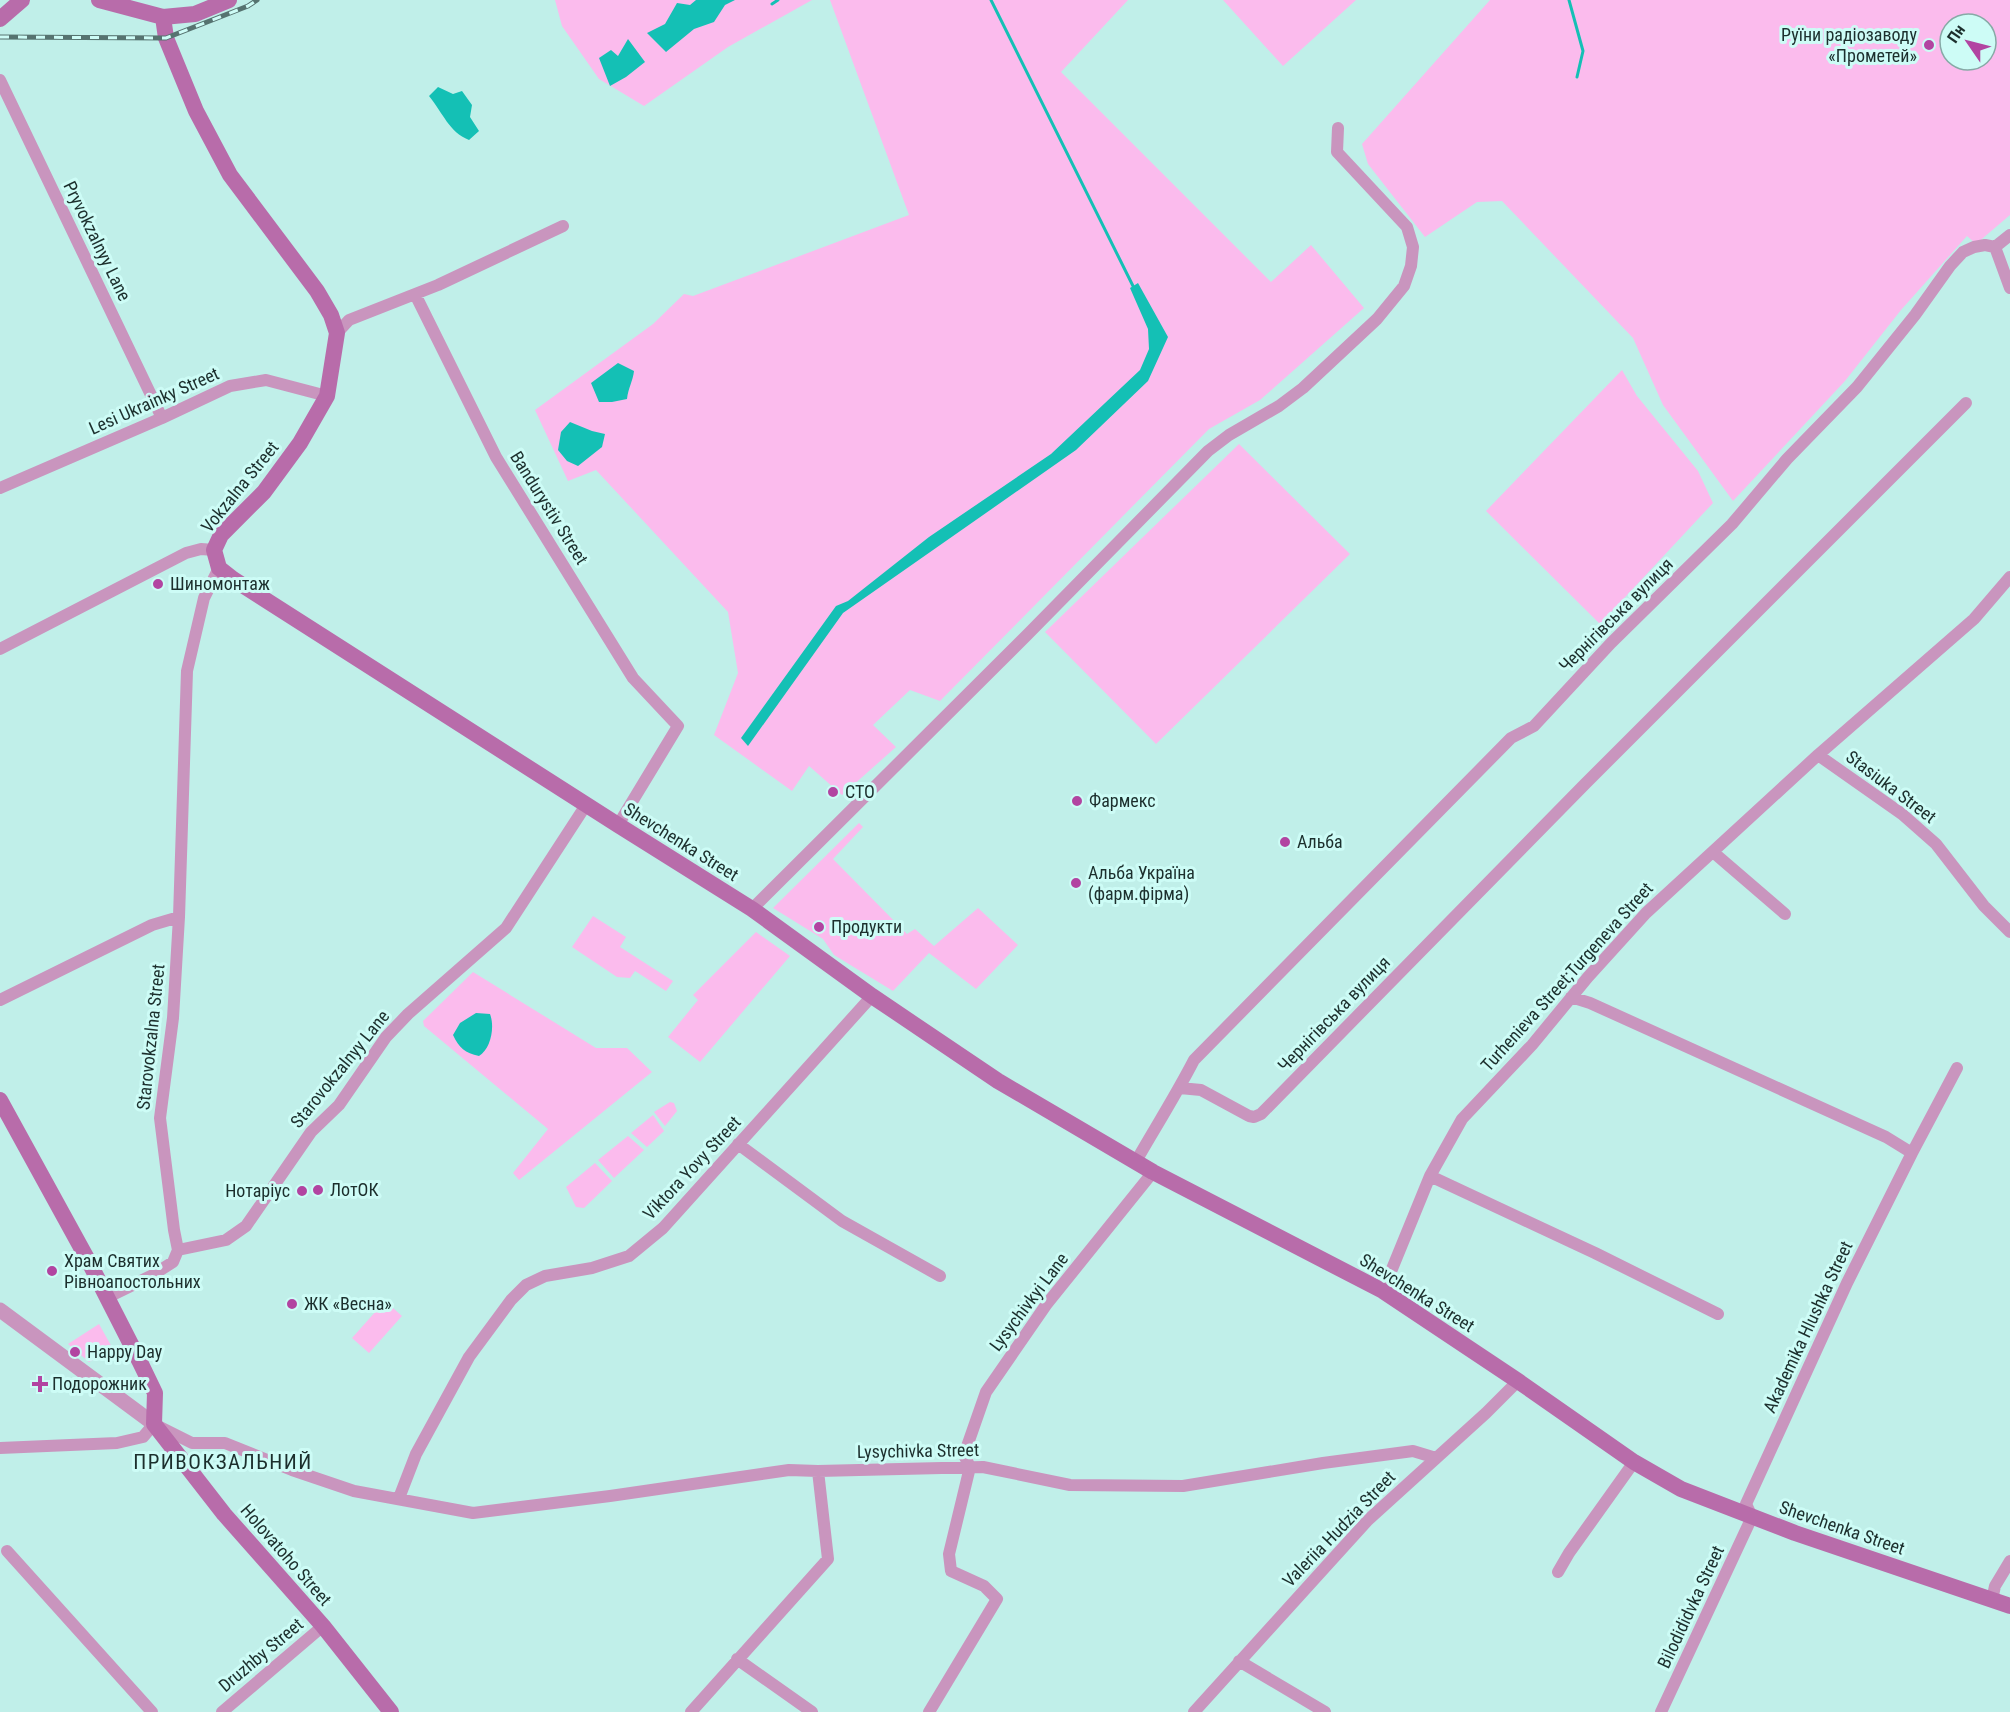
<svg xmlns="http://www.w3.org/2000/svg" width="2010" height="1712" font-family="'Roboto Condensed',sans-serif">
<rect width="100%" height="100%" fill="#c0efe9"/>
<!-- green -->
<path fill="#fbbbed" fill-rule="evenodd" d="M555,0H812L728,47L644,106L599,79L562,26Z
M830,0H1128L1061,72L1271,282L1311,245L1364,308L1260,400L1209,429L940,701L910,690L873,725L896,747L842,795L809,766L792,791L714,735L738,673L728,612L596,470L568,481L535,410L653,324L684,294L693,296L909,215Z
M1223,0H1356L1283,66Z
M1490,0H2010V215L1976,244L1967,236L1901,310L1845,381L1733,501L1663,405L1633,338L1502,201L1477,202L1425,237L1368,164L1362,144ZM1950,24H1986V60H1950Z
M1622,370L1637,396L1698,471L1713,503L1600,624L1486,511Z
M1239,444L1350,554L1156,744L1045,632Z
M859,823L863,827L833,859L907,934L915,929L934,946L978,908L1018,945L976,989L929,953L893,991L834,955L823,939L773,908Z
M593,916L626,937L620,947L673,981L666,991L635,971L630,978L617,977L572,947Z
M756,932L790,956L700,1062L668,1037L698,1000L693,995Z
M473,972L596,1048H627L652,1072L519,1180L513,1173L548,1129L424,1026L423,1021Z
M670,1102L674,1103L677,1111L665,1126L654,1112Z
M653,1115L664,1131L647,1147L631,1133Z
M628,1136L644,1150L614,1178L598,1160Z
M595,1163L612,1181L584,1208L576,1207L566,1187Z
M385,1301L402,1316L369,1353L352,1338Z
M99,1324L113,1349L89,1362L68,1344Z"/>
<!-- water -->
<path fill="#14c0b5" d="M696,0H735L725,5L714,22L694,29L666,52L647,33L665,24L677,3L690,5Z
M628,39L645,62L626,77L610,86L599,58L611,50L618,56Z
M438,87L453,94L462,91L472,105L470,117L479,131L469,140C449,132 443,113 429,96Z
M1138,283L1168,337L1148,381L1076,450L843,613L748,746L741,738L836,606L848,601L929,537L1051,454L1140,370L1149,349L1148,329L1130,288Z
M618,363L634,371C633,381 628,388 627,399L612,402H599L591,383Z
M570,422L592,431L605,434L602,447L578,466L567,461L558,450L561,432Z
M476,1013L490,1014C495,1027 491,1049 479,1056C465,1053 459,1048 453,1035L460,1023Z"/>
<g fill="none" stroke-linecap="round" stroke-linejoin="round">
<!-- stream -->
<path stroke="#14c0b5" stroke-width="3" d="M991,0L1133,286
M1569,0L1583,51L1577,77
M772,4L778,0"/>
<!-- minor -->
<path stroke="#c995be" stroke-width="12" d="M0,80L162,418
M1995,247L2010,288
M1995,247L2010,235
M415,294L496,457L633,678L678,726L618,825
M337,333L349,320L438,285L563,226
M0,488L162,418L230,386L266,380L327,396
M0,649L186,553L201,549L214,550
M1818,755L1902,814L1936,844L1984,906L2010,932
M1713,852L1785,914
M752,909L1028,634L1208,451L1229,435L1279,406L1303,388L1377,319L1404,286L1411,266L1413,247L1407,227L1337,152L1338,128
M1571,997L1590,1003L1886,1137L1912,1153
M0,1000L152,925L179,917
M1180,1088L1201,1090L1249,1116L1254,1117L1261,1114L1585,784L1966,403
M738,1144L842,1221L940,1276
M1135,1163C1155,1128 1176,1095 1194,1060L1511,738L1534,726L1611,643L1732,524L1787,459L1857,387L1915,315L1950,266L1963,252L1974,247L1985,245L1995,247
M178,1250L226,1240L246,1226L311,1132L339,1105L386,1037L408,1014L506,928L586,805
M1383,1291L1430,1176
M106,1298L151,1276L173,1262L178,1250L174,1230L160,1118L173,1018L179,917L187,671L204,598L219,568
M1718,1314L1595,1253L1430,1176L1462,1119L1532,1045L1588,977L1646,913L1818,755L1974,619L2010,577
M0,1448L117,1443L143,1437L154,1424L192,1443H225L292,1470L354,1491L473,1513L610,1496L789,1470L818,1471L983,1467L1070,1485L1183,1486L1323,1463L1413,1451L1436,1458
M399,1498L416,1454L469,1357L511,1300L526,1285L545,1276L592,1268L629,1256L663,1228L872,996
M7,1551L152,1712
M1558,1572L1569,1553L1634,1462
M1992,1600L1995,1586L2010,1561
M737,1659L812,1712
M1239,1661L1325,1712
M222,1712L323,1626
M691,1712L828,1559L818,1471
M929,1712L997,1599L984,1586L951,1571L949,1554L970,1467L964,1455L986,1392L1046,1305L1153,1172
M1194,1712L1368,1520L1486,1413L1518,1381
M1661,1712L1752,1517L1746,1504L1847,1283L1912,1153L1957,1068"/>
<!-- tertiary -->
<path stroke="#c995be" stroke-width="15" d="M0,1310L154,1424"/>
<!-- secondary -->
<path stroke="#b86caa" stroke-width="16" d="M99,0L163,17L195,14L229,0
M163,17L166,38L196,111L230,175L317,291L331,315L337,333L327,396L300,443L264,492L221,535L214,550L219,568L233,579L618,825L752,909L872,996L998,1081L1153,1172L1383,1291L1518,1381L1634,1462L1681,1489L1795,1533L2010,1606
M0,19L22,0
M0,1100L89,1262L140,1362L155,1393L154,1424L224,1514L323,1626L391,1712"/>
<!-- rail casing -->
<g stroke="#567370" stroke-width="5">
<path id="rail" d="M0,37L166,38L248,6L257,0"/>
</g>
<!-- rail -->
<use href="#rail" stroke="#cdfcf6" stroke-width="3" stroke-dasharray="9" stroke-linecap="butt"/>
</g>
<!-- markers -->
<g fill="#b244a1" stroke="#cdfcf6" stroke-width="2">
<circle cx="1929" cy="45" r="6"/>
<circle cx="158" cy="584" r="6"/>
<circle cx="833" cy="792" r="6"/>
<circle cx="1077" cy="801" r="6"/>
<circle cx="1285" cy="842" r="6"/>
<circle cx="1076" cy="883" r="6"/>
<circle cx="819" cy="927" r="6"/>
<circle cx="318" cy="1190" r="6"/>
<circle cx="302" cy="1191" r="6"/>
<circle cx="52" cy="1271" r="6"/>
<circle cx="292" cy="1304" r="6"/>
<circle cx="75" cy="1352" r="6"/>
<path d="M37 1375h6v6h6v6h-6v6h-6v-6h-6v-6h6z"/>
</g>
<g text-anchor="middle" stroke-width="6" stroke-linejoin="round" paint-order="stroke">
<!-- poi labels -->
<g font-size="18" fill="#1c2f2d" stroke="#cdfcf6" text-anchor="start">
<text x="1917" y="41" text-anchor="end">Руїни радіозаводу<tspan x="1917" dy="21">«Прометей»</tspan></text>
<text x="170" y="590">Шиномонтаж</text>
<text x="845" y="798">СТО</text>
<text x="1089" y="807">Фармекс</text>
<text x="1297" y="848">Альба</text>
<text x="1088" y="879">Альба Україна<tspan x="1088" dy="21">(фарм.фірма)</tspan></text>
<text x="831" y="933">Продукти</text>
<text x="330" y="1196">ЛотОК</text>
<text x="290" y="1197" text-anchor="end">Нотаріус</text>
<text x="64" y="1267">Храм Святих<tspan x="64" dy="21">Рівноапостольних</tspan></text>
<text x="304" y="1310">ЖК «Весна»</text>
<text x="87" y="1358">Happy Day</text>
<text x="52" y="1390">Подорожник</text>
</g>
<!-- street labels -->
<g font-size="18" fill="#1c2f2d" stroke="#cdfcf6">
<text transform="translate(97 241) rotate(64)" y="6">Pryvokzalnyy Lane</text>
<text transform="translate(154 401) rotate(-24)" y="6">Lesi Ukrainky Street</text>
<text transform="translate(240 487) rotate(-51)" y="6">Vokzalna Street</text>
<text transform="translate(549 508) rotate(58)" y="6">Bandurystiv Street</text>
<text transform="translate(1616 615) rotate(-45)" y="6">Чернігівська вулиця</text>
<text transform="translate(1891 787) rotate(37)" y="6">Stasiuka Street</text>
<text transform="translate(681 842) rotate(32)" y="6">Shevchenka Street</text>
<text transform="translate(1567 977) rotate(-48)" y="6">Turhenieva Street;Turgeneva Street</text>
<text transform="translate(1334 1014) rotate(-46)" y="6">Чернігівська вулиця</text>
<text transform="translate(151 1037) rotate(-84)" y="6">Starovokzalna Street</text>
<text transform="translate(340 1069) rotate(-51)" y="6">Starovokzalnyy Lane</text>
<text transform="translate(692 1168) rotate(-47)" y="6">Viktora Yovy Street</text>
<text transform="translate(1417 1293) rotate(32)" y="6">Shevchenka Street</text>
<text transform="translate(1029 1302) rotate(-53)" y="6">Lysychivkyi Lane</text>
<text transform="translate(1808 1327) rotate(-65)" y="6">Akademika Hlushka Street</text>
<text transform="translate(918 1451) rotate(-1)" y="6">Lysychivka Street</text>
<text transform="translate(1842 1528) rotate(19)" y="6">Shevchenka Street</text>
<text transform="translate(1339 1529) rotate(-46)" y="6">Valeriia Hudzia Street</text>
<text transform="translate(286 1555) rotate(49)" y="6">Holovatoho Street</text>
<text transform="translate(1691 1607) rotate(-65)" y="6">Bilodididvka Street</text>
<text transform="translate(261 1655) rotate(-40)" y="6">Druzhby Street</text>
</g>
<!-- quarter labels -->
<g font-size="21" letter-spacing="1.5" fill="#1c2f2d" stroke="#cdfcf6">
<text x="223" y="1469">ПРИВОКЗАЛЬНИЙ</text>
</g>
</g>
<!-- north arrow -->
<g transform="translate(1968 42) rotate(305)"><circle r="28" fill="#cdfcf6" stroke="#86aaa6" stroke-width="1.5"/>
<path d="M0-4.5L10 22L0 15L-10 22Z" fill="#b244a1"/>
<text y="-9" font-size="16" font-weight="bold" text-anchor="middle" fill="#1c2f2d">Пн</text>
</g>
</svg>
